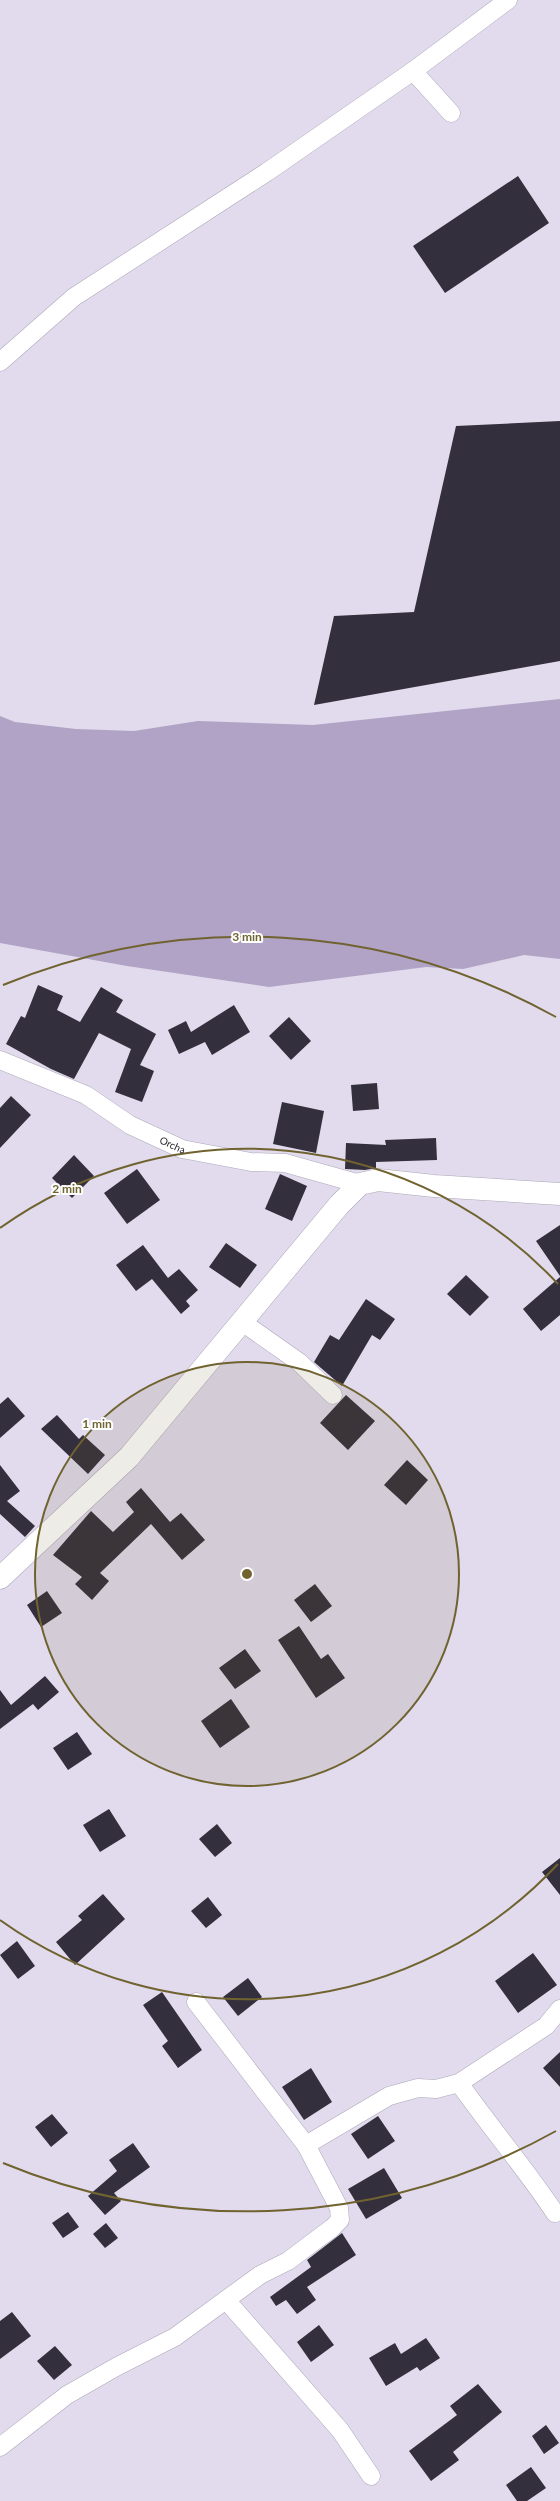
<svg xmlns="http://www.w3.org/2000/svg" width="560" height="2501" font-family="Lato,sans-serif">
<rect width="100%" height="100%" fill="#e1dbed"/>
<!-- water -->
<path fill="#b0a3c5" d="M560,699V959L524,955L463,969L426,967L269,987L127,966L0,943V716L15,722L76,729L134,731L198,721L313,725Z"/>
<!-- building -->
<path fill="#342f3c" d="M518,176L549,223L445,293L413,246Z
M560,421V661L314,705L334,616L414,612L456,426Z
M38,985L63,996L57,1010L80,1022L101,987L123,1000L116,1012L156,1034L140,1065L154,1071L142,1102L115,1092L131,1049L99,1033L74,1079L51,1069L6,1044L21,1016L25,1018Z
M234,1005L250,1032L212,1055L205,1042L179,1054L168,1030L186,1021L191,1032Z
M289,1017L311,1041L291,1060L269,1036Z
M377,1083L379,1109L353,1111L351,1085Z
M11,1096L31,1115L0,1148V1108Z
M282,1102L324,1111L316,1153L273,1144Z
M436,1138L437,1160L376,1162V1168L365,1170L345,1169L346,1143L386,1145L385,1140Z
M74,1155L94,1176L72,1198L52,1178Z
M137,1169L160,1200L127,1224L104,1193Z
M280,1174L307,1186L292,1221L265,1209Z
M560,1225V1276L536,1241Z
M226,1243L257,1265L240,1288L209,1267Z
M143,1245L168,1278L179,1269L198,1290L186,1301L190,1306L181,1314L152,1279L136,1291L116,1265Z
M466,1275L489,1297L470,1316L447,1294Z
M560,1277V1315L541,1331L523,1309Z
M366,1299L395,1319L380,1340L372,1335L342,1386L314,1362L330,1335L339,1340Z
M346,1395L375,1421L348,1450L320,1423Z
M8,1397L25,1416L0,1438V1404Z
M57,1415L79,1439L83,1435L105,1455L88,1474L41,1429Z
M407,1460L428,1480L406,1505L384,1485Z
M0,1465L20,1491L7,1501L35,1526L25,1537L0,1514Z
M141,1488L170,1522L181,1513L205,1540L182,1560L151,1524L100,1573L109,1581L92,1600L75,1584L82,1577L53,1555L91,1511L113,1532L134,1512L126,1502Z
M315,1584L332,1606L311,1622L294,1600Z
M47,1591L62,1613L41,1627L27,1605Z
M299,1626L321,1659L328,1654L345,1678L316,1698L278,1640Z
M245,1649L261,1671L235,1689L219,1668Z
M45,1676L59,1692L38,1710L33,1704L0,1729V1690L11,1705Z
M231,1699L250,1727L220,1748L201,1721Z
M77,1732L92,1754L68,1770L53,1748Z
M109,1809L126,1836L100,1852L83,1825Z
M217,1824L232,1843L215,1857L199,1839Z
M560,1858V1895L542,1872Z
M103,1894L125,1919L75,1965L56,1942L82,1920L78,1916Z
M208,1897L222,1915L206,1928L191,1911Z
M17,1941L35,1966L18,1979L0,1955Z
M533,1953L557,1985L518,2013L495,1981Z
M248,1978L262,1997L238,2016L223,1997Z
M162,1992L202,2050L178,2068L162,2046L168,2041L143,2005Z
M560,2052V2087L543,2068Z
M311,2068L332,2102L304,2120L282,2087Z
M52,2114L68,2133L51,2147L35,2127Z
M378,2116L395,2141L368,2159L351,2134Z
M133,2143L150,2167L114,2193L121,2201L105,2215L88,2196L117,2171L109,2160Z
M384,2168L402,2198L366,2219L348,2189Z
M68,2212L79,2227L63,2238L52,2223Z
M106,2223L118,2238L105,2248L93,2234Z
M342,2233L356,2255L307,2287L316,2300L297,2314L286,2300L276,2306L270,2297L311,2267L307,2260Z
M12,2312L31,2336L0,2359V2321Z
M319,2325L334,2345L311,2362L297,2342Z
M426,2338L440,2358L420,2371L417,2367L386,2386L369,2358L395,2343L401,2354Z
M55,2346L72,2365L54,2380L37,2361Z
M478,2384L502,2412L453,2452L459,2460L431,2481L409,2451L457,2415L450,2406Z
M546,2425L559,2443L544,2454L532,2436Z
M531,2467L546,2488L527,2501H517L506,2485Z"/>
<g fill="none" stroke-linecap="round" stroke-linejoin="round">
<!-- minor casing -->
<g stroke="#ada7b8" stroke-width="19">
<g id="minor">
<path d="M451,113L413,71L508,0"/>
<path d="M0,362L74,297L267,172L413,71"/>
<path id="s1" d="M0,1060L86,1095L130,1125L182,1149L251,1162L285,1163L360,1184"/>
<path d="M242,1322L299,1362L333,1395"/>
<path d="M196,2002L306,2145"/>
<path d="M459,2083C490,2127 525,2168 555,2213"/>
<path d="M226,2300L340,2430L371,2476"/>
<path d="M0,2447L67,2395L116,2367L175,2337L260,2275L288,2261L332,2228L340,2220L339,2208L306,2145L389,2096L418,2088L436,2089L459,2083L546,2026L560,2009"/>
</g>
</g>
<!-- major casing -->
<g stroke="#ada7b8" stroke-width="23">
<path id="major" d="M0,1578L129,1457L339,1205L360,1184L378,1180L434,1186L560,1194"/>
</g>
<!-- minor -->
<use href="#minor" stroke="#fff" stroke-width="18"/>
<!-- major -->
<use href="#major" stroke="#fff" stroke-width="22"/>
</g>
<!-- distance rings -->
<circle cx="247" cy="1574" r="212" fill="#706330" fill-opacity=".12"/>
<g fill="none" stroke="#706330" stroke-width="2">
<circle cx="247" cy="1574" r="212"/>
<path d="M558 1864A425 425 0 0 1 0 1920M0 1228A425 425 0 0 1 558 1284"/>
<path d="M556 2131A637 637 0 0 1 3 2163M3 985A637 637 0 0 1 556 1017"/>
</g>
<g text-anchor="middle" stroke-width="4" stroke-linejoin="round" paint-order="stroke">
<!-- street labels -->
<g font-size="10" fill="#252329" stroke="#fff">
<text dy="4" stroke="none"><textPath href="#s1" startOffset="193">Orcha</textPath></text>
</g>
</g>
<circle cx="247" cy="1574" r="6" fill="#706330" stroke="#fff" stroke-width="2"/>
<g font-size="12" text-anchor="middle" font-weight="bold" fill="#706330" stroke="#fff" stroke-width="4" stroke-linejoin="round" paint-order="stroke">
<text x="247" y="941">3 min</text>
<text x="67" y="1193">2 min</text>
<text x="97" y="1428">1 min</text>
</g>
</svg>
